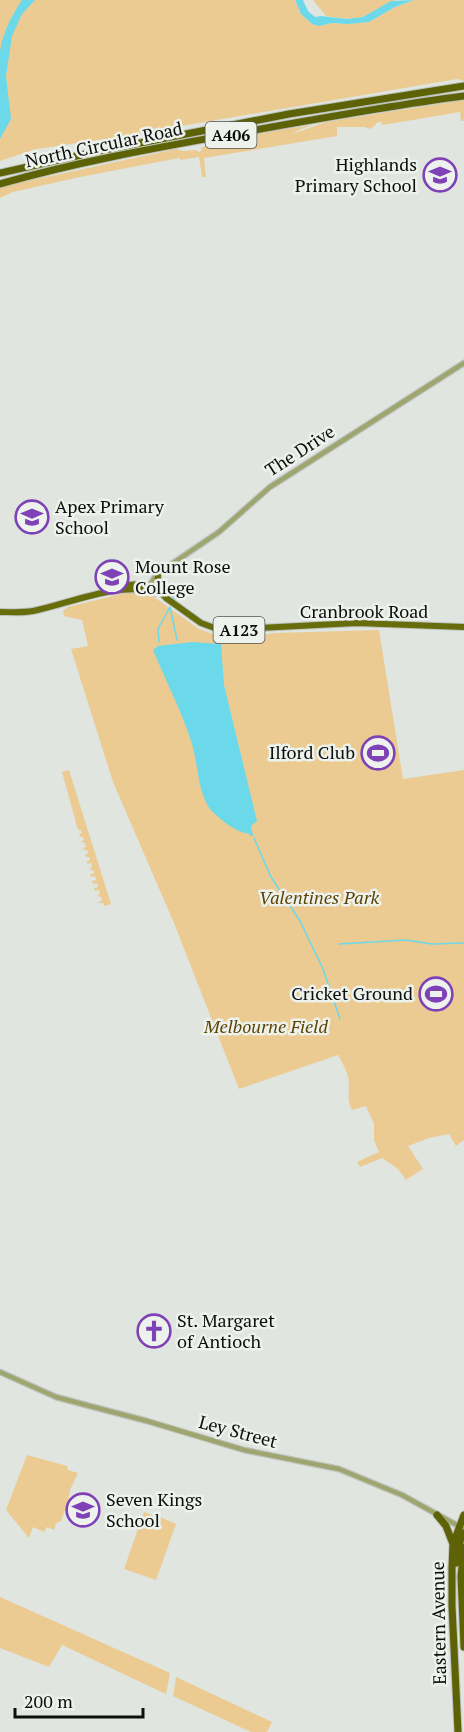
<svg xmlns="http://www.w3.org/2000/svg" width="464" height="1732" font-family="'PT Serif',serif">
<rect width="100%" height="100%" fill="#e0e5e0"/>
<!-- green -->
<path fill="#ebcb92" d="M0,0H23L30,4L35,0H295L301,14L312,24L319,26L332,23L348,24L369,22L395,7L414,0H464V81L457,79L106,139L36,149L0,161Z
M313,0H397C385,3 377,12 366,16C353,21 339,18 326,16Z
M464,100V121H461L460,112L383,125L381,122L376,123L375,126L369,129L365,127H337V136L204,158L206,177H202L199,157L180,160L179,158L80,177L13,192L0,198V187L176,149L183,151L196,150L199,152L201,151L202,147L214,146L235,139L272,131L314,125L301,129L292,134L326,122Z
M129,592H138L154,597L199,629L218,636L244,637L276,633L379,630L403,779L464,770V1140L456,1146L449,1134L429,1138L408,1146L423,1169L406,1180L398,1169L382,1158L360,1167L357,1162L379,1152L374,1140V1124L366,1106L352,1110C347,1100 349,1094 349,1084C349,1074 343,1064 338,1055L239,1089L174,923L113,782L71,649L88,646L82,620L64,616L63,611L68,607Z
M69,770L111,904L104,906L103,903H98L102,900L101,897L97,896L100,893L99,890L95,891L94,888L98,887L97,883L93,884L92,881L96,880L95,876L91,877L90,875L94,873L93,870L89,869L92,867L91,863L87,864V861L90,860L89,857H86L85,855L88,853L87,850H84L83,848L86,847L85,843L81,842L84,840L83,837H80L79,834L82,833L81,830H78L62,772Z
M27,1455L67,1466L68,1470L78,1473L70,1490L68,1501L61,1521L56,1523L54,1530L47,1527L44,1532L33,1527L29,1538L6,1510Z
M144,1512L157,1517L158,1516L176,1524L156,1580L124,1569Z
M0,1597L170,1673L166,1694L62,1645L49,1667L0,1648Z
M176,1677L272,1722L267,1732H251L173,1696Z"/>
<!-- water -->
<path fill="#6cd9eb" d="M22,0H35L22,14L12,36L6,76L11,119L0,139V51C3,32 11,17 22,0Z
M295,0H303L308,11L315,17L321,16L347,19L363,17L391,1L414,0L395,7L369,22L348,24L332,23L319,26L312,24L301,14Z
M192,642L221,644L224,685L257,821L251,826L253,836H251L248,833C239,835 213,815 208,806C197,786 198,764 192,744C182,712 166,681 153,650L158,646Z"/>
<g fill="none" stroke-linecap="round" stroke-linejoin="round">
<!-- stream -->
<path stroke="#6cd9eb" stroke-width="1.5" d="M162,585L175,599
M170,607L177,640
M159,642L158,629L170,607
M254,838L271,877L300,921L323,969L340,1019
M339,944L406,940L432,944L464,943"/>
<!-- tertiary casing -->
<g stroke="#bec3be" stroke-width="7">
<path id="tertiary" d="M148,588L157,574L219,532L270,487L464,363
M0,1372L56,1397L86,1405L147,1421L244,1450L339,1469L402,1495L464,1529"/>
</g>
<!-- primary casing -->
<g stroke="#bec3be" stroke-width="8">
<path id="primary" d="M158,576L157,584L162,592
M112,590L114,587C131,583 155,582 166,598L201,623L220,630L357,623L464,627
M0,612C11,612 22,613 33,611C68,604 122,580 155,593"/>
</g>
<!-- trunk casing -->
<g stroke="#bec3be" stroke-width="9">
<path id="trunk" d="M0,173L99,151L289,114L464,86
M0,184C76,162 155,148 233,134C310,120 387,106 464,96
M437,1515L446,1526L453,1544
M464,1547L461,1576L464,1647
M456,1563L458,1546L464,1533
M458,1732L452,1606V1568L453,1544L464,1515"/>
</g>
<!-- tertiary -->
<use href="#tertiary" stroke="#9fa56f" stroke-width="4.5"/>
<!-- primary -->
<use href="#primary" stroke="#676d0b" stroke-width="6"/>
<!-- trunk -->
<use href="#trunk" stroke="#5d6206" stroke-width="7"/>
</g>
<!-- icons -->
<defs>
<g id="school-ring" transform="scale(1.725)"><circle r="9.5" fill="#edf2ed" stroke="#7e41b6" stroke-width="1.5"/><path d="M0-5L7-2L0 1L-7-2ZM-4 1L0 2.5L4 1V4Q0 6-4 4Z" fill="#7e41b6"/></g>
<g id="university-ring" transform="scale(1.725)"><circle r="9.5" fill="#edf2ed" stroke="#7e41b6" stroke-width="1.5"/><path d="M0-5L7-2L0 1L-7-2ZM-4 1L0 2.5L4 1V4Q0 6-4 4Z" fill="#7e41b6"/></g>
<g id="stadium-ring" transform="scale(1.725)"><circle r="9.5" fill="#edf2ed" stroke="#7e41b6" stroke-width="1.5"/><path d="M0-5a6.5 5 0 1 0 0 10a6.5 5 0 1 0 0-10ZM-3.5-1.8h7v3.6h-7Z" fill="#7e41b6"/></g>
<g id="church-ring" transform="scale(1.725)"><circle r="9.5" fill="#edf2ed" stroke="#7e41b6" stroke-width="1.5"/><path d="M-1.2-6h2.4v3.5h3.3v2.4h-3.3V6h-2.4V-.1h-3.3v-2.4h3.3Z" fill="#7e41b6"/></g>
</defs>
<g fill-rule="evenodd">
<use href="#school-ring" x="440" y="175"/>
<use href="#school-ring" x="32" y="517"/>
<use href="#university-ring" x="112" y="577"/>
<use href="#stadium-ring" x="378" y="753"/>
<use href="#stadium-ring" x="436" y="994"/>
<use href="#church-ring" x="154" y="1331"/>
<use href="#school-ring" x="83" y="1510"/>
</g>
<g text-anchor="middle" stroke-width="5" stroke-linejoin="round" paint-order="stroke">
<!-- shield labels -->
<g fill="#edf2ed" stroke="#505250" stroke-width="1.5">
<rect x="205.5" y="122" width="51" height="26" rx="4.5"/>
<rect x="213.5" y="617" width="51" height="26" rx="4.5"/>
</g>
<g font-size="16" font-weight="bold" fill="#0d0e0d">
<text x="231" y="141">A406</text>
<text x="239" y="636">A123</text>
</g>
<!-- street labels -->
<g font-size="18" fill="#0d0e0d" stroke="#edf2ed">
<text transform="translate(104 145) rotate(-12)" y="6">North Circular Road</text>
<text transform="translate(300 451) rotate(-33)" y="6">The Drive</text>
<text x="364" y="618">Cranbrook Road</text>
<text transform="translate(238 1432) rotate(15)" y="6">Ley Street</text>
<text transform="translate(439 1623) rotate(-91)" y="6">Eastern Avenue</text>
</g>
<!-- poi labels -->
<g font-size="18" fill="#0d0e0d" stroke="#edf2ed" text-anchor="start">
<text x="417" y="171" text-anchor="end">Highlands<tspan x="417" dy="21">Primary School</tspan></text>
<text x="55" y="513">Apex Primary<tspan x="55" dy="21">School</tspan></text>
<text x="135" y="573">Mount Rose<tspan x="135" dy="21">College</tspan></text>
<text x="355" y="759" text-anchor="end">Ilford Club</text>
<text x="413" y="1000" text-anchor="end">Cricket Ground</text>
<text x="177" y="1327">St. Margaret<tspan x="177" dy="21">of Antioch</tspan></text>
<text x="106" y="1506">Seven Kings<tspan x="106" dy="21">School</tspan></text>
</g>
<!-- park labels -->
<g font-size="18" font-style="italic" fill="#5e4306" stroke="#edf2ed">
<text x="319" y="904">Valentines Park</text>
<text x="266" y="1033">Melbourne Field</text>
</g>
</g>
<!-- scale -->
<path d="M15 1708v9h128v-9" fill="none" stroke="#0d0e0d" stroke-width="3"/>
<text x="24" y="1708" font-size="18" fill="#0d0e0d" stroke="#edf2ed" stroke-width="4.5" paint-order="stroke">200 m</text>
</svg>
